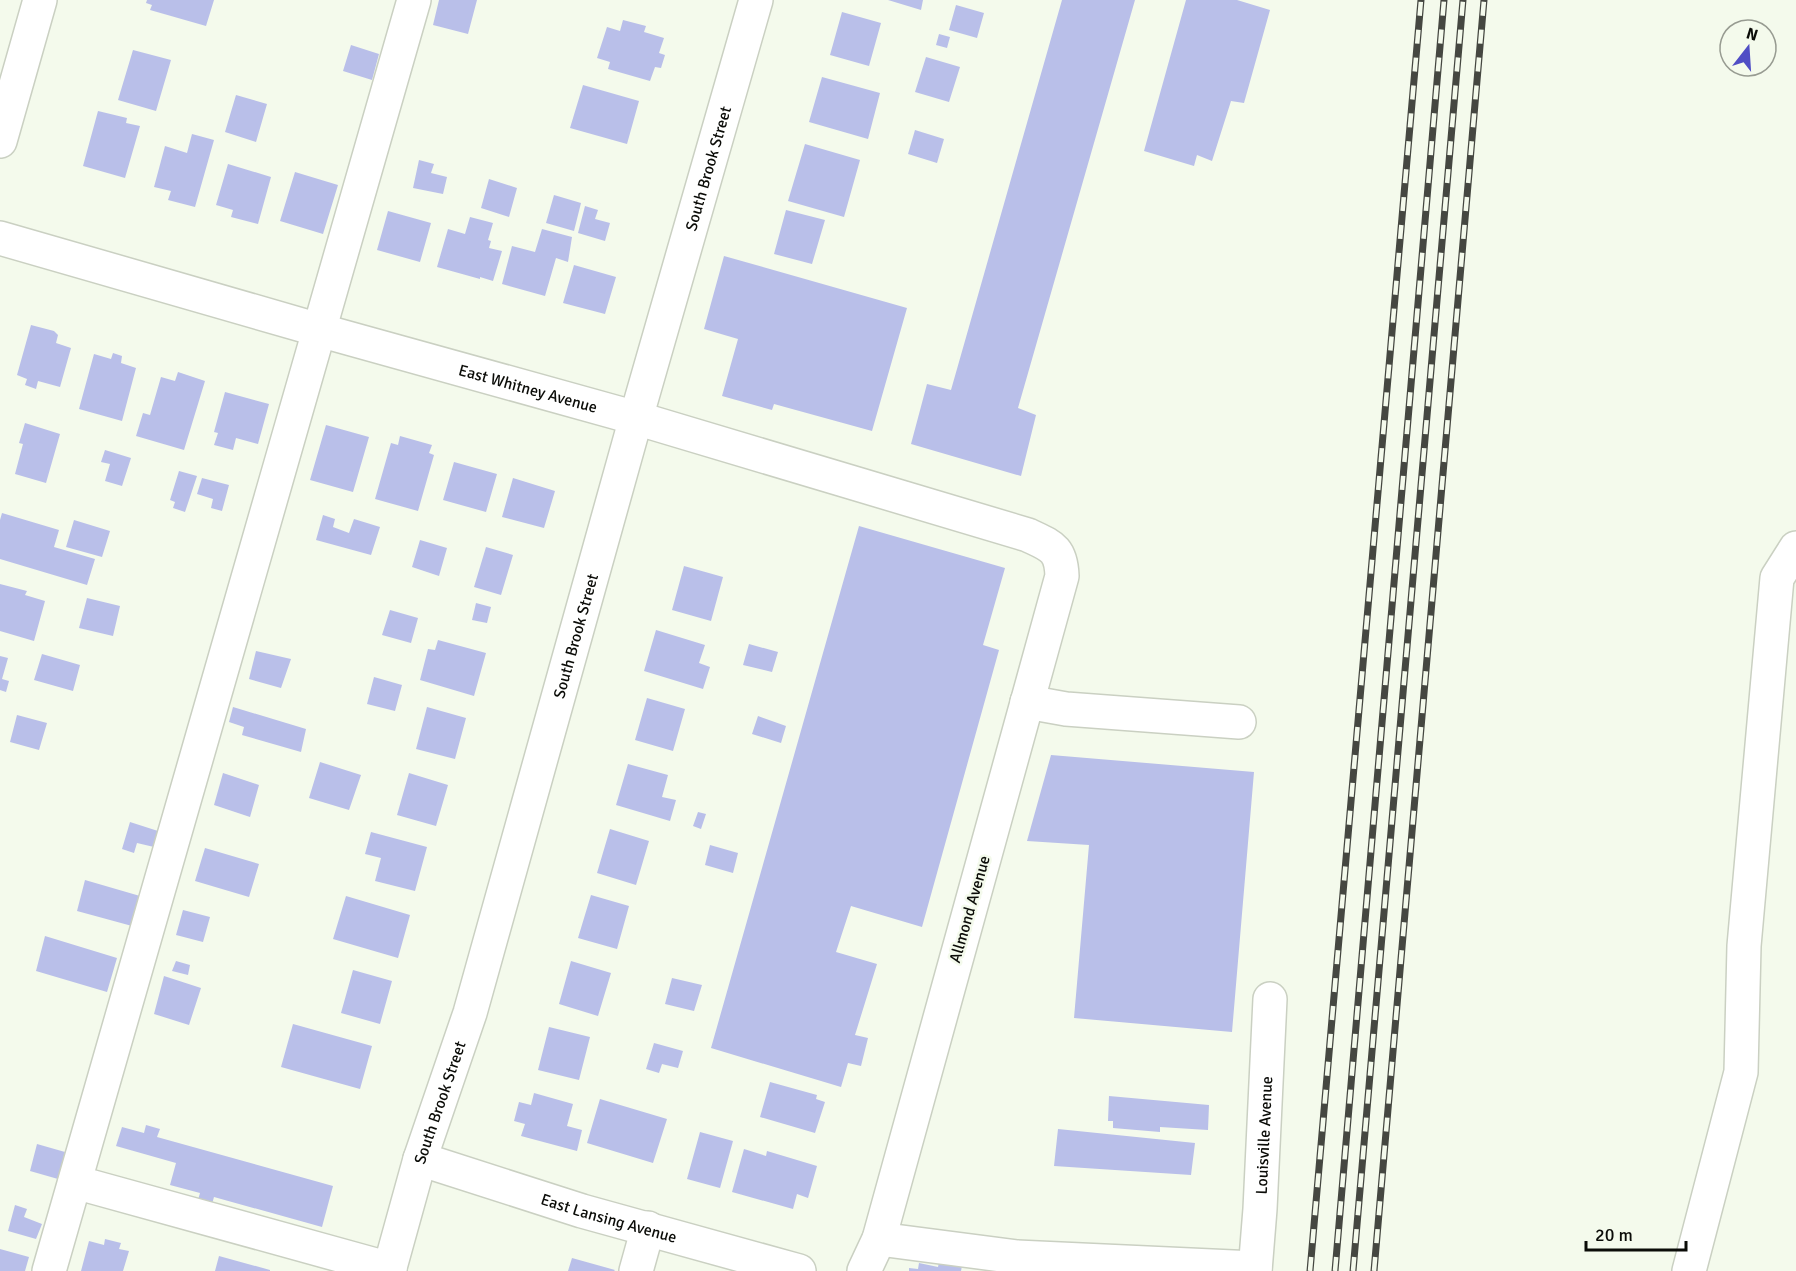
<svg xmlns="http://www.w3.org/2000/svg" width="1796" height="1271" font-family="Signika,sans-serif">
<rect width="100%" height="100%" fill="#f4faec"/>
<!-- building -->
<path fill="#b9bfe9" d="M147,0H214L206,26L150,10L152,5L146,3Z
M439,0H477L468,34L433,25Z
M888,0H923L921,10Z
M1062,0H1135L1018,408L1036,415L1021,476L911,444L927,384L951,390Z
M1186,0H1237L1270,10L1244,103L1231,101L1212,161L1197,155L1194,166L1144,151Z
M956,5L984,13L977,38L949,30Z
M842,12L881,23L869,66L830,55Z
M623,20L646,26L644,32L664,38L659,53L665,55L661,68L655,67L650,81L608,69L610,62L597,58L607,27L620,31Z
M939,34L950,37L947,48L936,45Z
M351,45L379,54L372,80L343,71Z
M133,50L171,60L156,111L118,100Z
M926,57L960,67L949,102L915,92Z
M822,77L880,93L868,139L809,122Z
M583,85L639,101L627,144L570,128Z
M236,95L267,104L256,142L225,132Z
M98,111L127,118L126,123L140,126L125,178L83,166Z
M915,130L944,139L937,163L908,154Z
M192,134L214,140L195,207L168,200L171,191L154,187L165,146L187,153Z
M805,144L860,160L844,217L788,201Z
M419,160L434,164L431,173L447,177L443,194L413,188Z
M228,164L271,177L258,224L231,217L233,210L216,205Z
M295,172L338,185L323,234L280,221Z
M489,179L517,188L509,217L481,208Z
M554,195L581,203L574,231L546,223Z
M585,206L598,210L595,219L610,223L605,241L578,233Z
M786,210L825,220L812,264L774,254Z
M388,211L431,223L420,262L377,250Z
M470,217L493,223L488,240L491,241L489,248L502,251L493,281L480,277V279L437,267L448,229L465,234Z
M542,229L572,237L568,262L556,258L545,296L502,284L512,246L535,252Z
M724,256L907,308L872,431L774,404L772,410L722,396L738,339L704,329Z
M574,265L616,277L605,314L563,303Z
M31,325L54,331L58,335L56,343L71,348L60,387L38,381L36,389L25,385L27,379L17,375Z
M113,353L122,356L121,363L136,368L122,421L79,409L94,354L111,359Z
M178,372L205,381L184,450L136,436L143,413L150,415L161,377L175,381Z
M225,392L269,404L258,444L236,438L233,450L214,445L218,433L214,432Z
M25,423L60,434L46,483L15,474L23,444L19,443Z
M326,425L369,437L353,492L310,480Z
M400,436L432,445L429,453L434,455L418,511L375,499L391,443L398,445Z
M105,450L131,458L122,486L105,481L110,464L101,462Z
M454,462L497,474L486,512L443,500Z
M179,471L197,476L185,512L173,508L175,502L170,500Z
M202,478L229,485L222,511L211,508L213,499L197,494Z
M513,478L555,491L544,528L502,517Z
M2,513L59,530L54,547L95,559L87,585L0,559V520Z
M323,515L335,519L333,527L349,533L354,519L380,527L371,555L316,540Z
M74,520L110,531L102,557L66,547Z
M859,526L1005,568L983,645L999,650L922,927L851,906L836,952L877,964L855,1035L868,1038L861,1066L848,1063L841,1087L711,1048Z
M420,540L447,548L439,576L412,567Z
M486,547L513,555L501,595L474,587Z
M684,566L723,577L711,621L672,610Z
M0,584L27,591L25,595L45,601L34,641L0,631Z
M87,598L120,606L113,636L79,628Z
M476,603L491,607L487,623L472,620Z
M390,610L418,618L411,643L382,635Z
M656,630L705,645L699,663L710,667L703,689L644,671Z
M438,640L486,653L474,696L420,680L428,649L435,650Z
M749,644L778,652L772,672L743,665Z
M256,651L291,659L281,688L249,679Z
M42,654L80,665L73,691L34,680Z
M0,656L8,658L2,679L9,681L6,692L0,690Z
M374,677L402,685L395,711L367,704Z
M647,698L685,709L673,751L635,740Z
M233,707L306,729L301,752L242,735L244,727L229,722Z
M427,707L466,718L455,759L416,749Z
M17,715L47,723L39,750L10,742Z
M758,716L786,726L781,743L752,734Z
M1051,755L1254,772L1232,1032L1074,1018L1089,845L1027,841Z
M320,762L361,775L349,810L309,798Z
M628,764L668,775L662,797L676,800L670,821L616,805Z
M223,773L259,785L250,817L214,805Z
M409,773L448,785L436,826L397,815Z
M698,812L706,814L701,829L693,826Z
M130,822L158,831L154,847L137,843L134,853L122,849Z
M610,829L649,841L636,885L597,873Z
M371,832L427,847L415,891L375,881L381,858L365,854Z
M710,845L738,853L733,873L705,865Z
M205,848L259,864L249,897L195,881Z
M85,880L140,896L132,926L77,911Z
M591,895L629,906L617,949L578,938Z
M346,896L410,915L398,958L333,939Z
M183,910L210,917L203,942L176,935Z
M45,936L117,958L107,992L36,971Z
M176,961L190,965L188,975L172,971Z
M571,961L611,973L598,1016L559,1004Z
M353,970L392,981L380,1024L341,1013Z
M164,976L201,988L189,1025L154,1014Z
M672,978L702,985L694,1011L665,1004Z
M293,1024L372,1046L360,1089L281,1067Z
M549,1027L590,1037L579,1080L538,1070Z
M654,1043L683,1051L678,1068L662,1064L659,1073L646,1069Z
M770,1082L817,1095L816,1099L825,1102L815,1133L760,1117Z
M534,1093L573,1104L567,1126L582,1130L577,1151L521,1136L525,1124L514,1121L519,1102L531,1105Z
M1109,1096L1209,1105L1208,1130L1160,1127V1132L1113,1128V1121H1108Z
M600,1099L667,1119L653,1163L587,1143Z
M146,1125L160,1129L157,1137L333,1186L322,1227L214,1197L212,1204L198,1200L200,1193L170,1185L176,1163L116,1146L122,1127L144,1133Z
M1058,1129L1195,1143L1191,1175L1054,1166Z
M700,1132L733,1141L720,1188L687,1179Z
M37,1144L65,1152L58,1179L30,1171Z
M744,1149L766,1156L767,1151L817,1166L808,1198L797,1194L793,1209L732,1192Z
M15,1205L27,1209L24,1217L42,1224L36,1239L8,1231Z
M105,1239L121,1243L119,1249L129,1251L123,1271H81L89,1241L104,1245Z
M0,1249L29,1257L25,1271H0Z
M219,1256L270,1270V1271H215Z
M572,1258L615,1270L614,1271H568Z
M939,1262L962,1266L961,1271H909V1268L918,1269L919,1263L938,1267Z"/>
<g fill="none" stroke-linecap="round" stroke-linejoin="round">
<!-- minor casing -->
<g stroke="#cad0c2" stroke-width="36">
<g id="minor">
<path d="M0,141L40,0"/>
<path id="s1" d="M0,238L319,330L636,418L1028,535C1051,546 1061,548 1062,576L879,1239L864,1271"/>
<path d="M1027,702L1066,709L1239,722"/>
<path id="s2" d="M420,1159L582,1211L799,1271"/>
<path d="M75,1182L390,1269"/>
<path d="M879,1239L1017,1257L1255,1268"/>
<path d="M49,1271L414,0"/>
<path id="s3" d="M389,1271L420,1159L470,1013L636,418L756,0"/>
<path d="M636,1271L648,1228"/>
<path id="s4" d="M1255,1271L1260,1209L1270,999"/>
<path d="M1689,1271L1741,1072L1744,946L1777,578L1796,548"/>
</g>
</g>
<!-- minor -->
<use href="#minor" stroke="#fff" stroke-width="33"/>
<!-- rail casing -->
<g stroke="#454741" stroke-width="7">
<path id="rail" d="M1310,1271L1421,0
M1335,1271L1444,0
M1353,1271L1463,0
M1374,1271L1484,0"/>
</g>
<!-- rail -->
<use href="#rail" stroke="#f4faec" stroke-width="4.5" stroke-dasharray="14" stroke-linecap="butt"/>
</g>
<g text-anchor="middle" stroke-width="5" stroke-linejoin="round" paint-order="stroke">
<!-- street labels -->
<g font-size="16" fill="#0b0c08" stroke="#f4faec">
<text dy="6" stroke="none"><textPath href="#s3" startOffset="1148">South Brook Street</textPath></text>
<text dy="6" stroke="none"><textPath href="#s1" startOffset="549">East Whitney Avenue</textPath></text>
<text dy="6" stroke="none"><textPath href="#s3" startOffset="662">South Brook Street</textPath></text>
<text transform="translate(969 909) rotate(-74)" y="6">Allmond Avenue</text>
<text dy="6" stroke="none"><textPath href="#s3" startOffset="176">South Brook Street</textPath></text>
<text dy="6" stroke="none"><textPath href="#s4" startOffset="136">Louisville Avenue</textPath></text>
<text dy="6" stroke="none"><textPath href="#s2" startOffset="198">East Lansing Avenue</textPath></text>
</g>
</g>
<!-- north arrow -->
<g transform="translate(1748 48) rotate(17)"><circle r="28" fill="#f4faec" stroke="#979b91" stroke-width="1.5"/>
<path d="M0-4.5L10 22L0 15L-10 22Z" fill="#504ec5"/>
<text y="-9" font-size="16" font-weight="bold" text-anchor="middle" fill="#0b0c08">N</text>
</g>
<!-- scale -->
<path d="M1586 1241v9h100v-9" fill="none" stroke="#0b0c08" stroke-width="3"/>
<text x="1595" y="1241" font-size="18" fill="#0b0c08" stroke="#f4faec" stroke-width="4.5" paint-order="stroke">20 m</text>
</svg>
